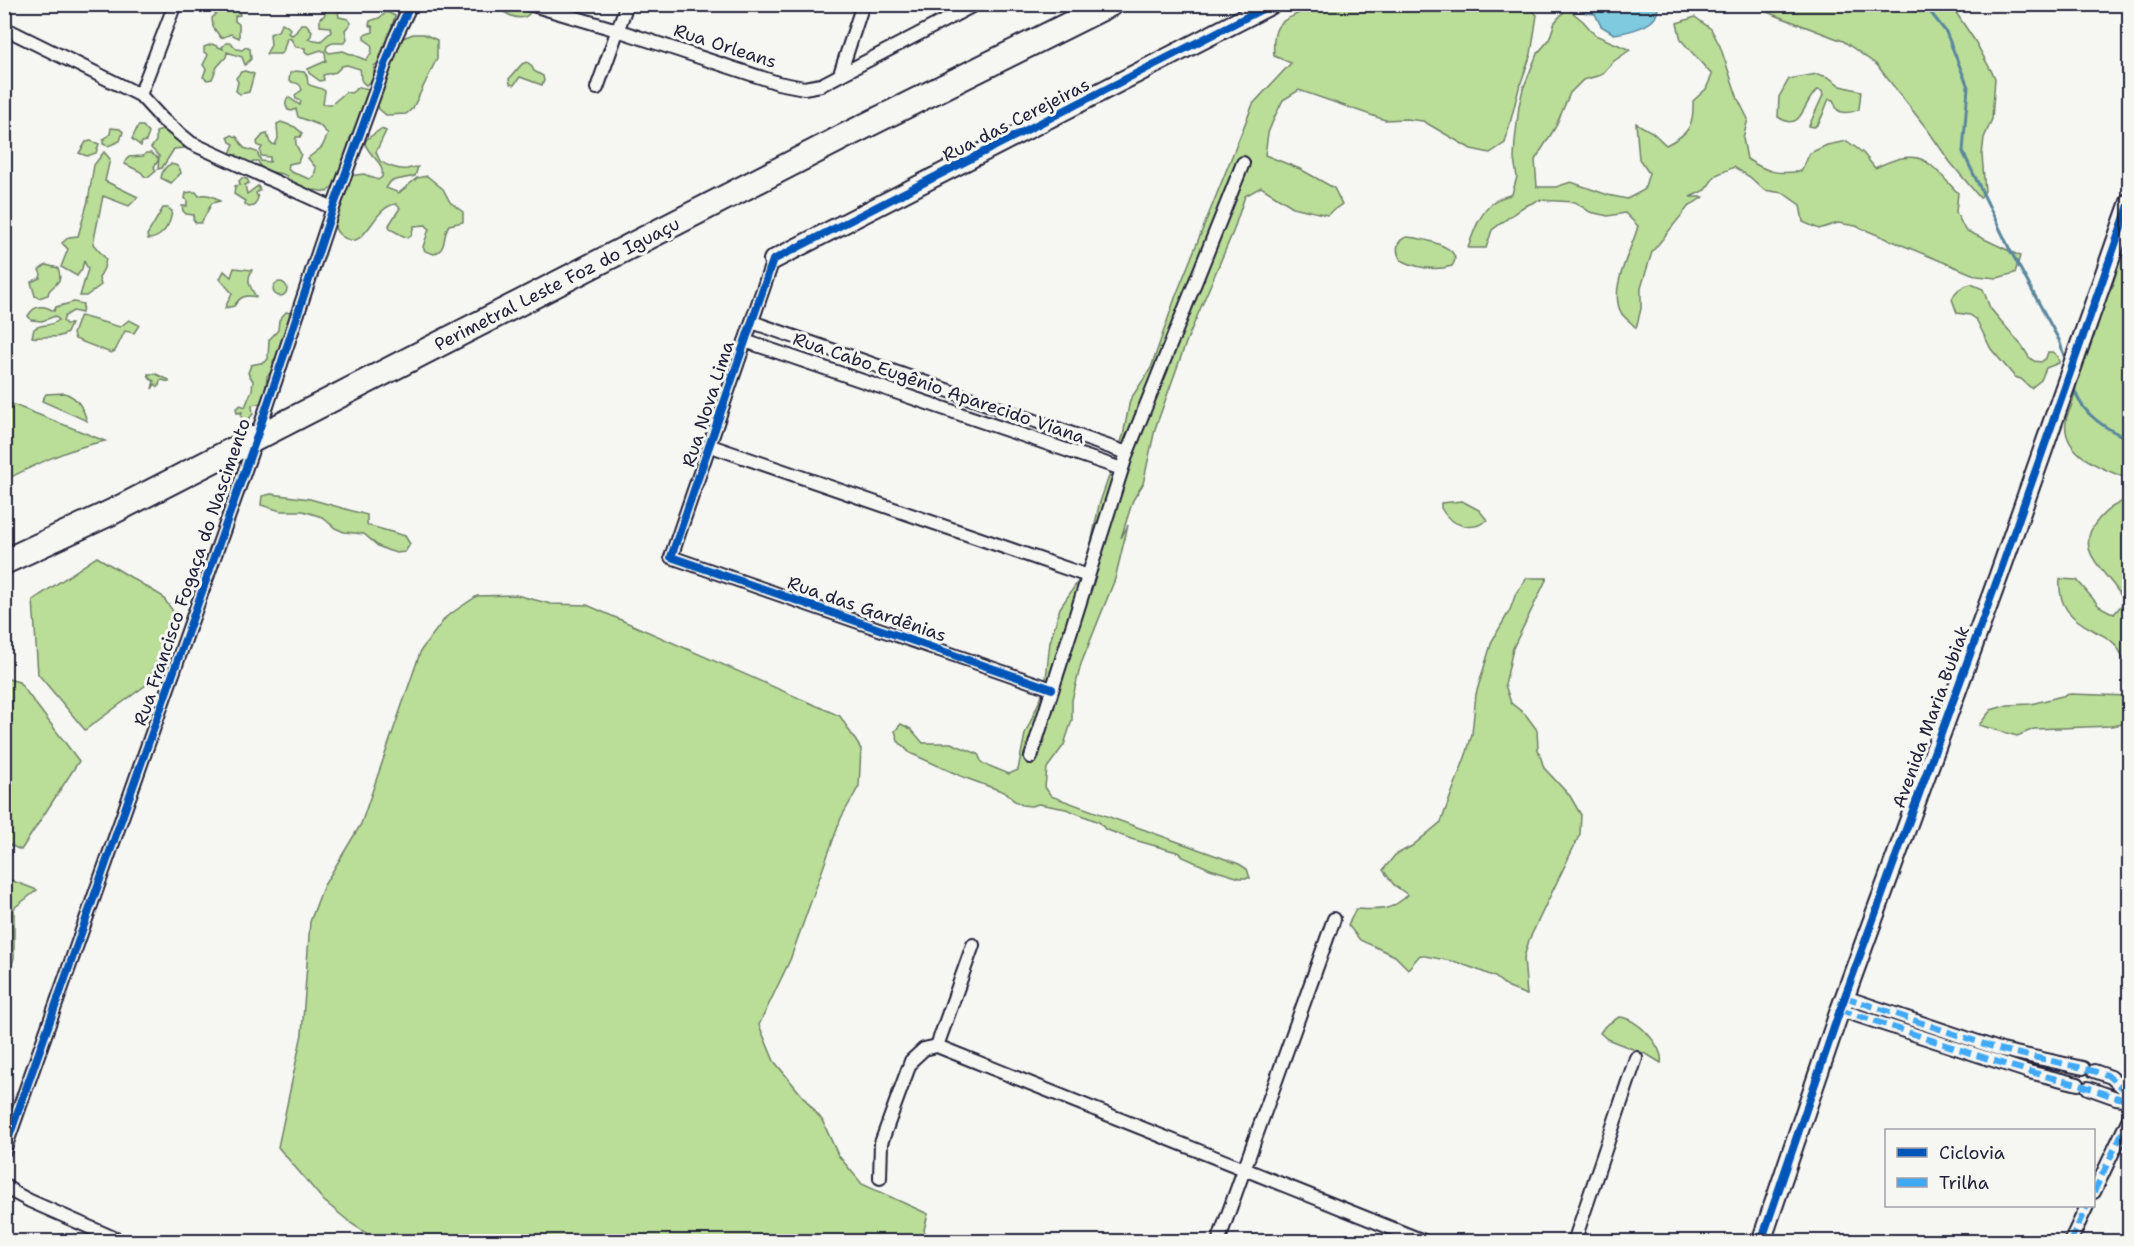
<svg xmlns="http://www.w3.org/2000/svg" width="2134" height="1246" font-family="'Shantell Sans',sans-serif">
<rect width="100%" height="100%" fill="#f6f6f2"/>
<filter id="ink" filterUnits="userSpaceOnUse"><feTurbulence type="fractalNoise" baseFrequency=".0167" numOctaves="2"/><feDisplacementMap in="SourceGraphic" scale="12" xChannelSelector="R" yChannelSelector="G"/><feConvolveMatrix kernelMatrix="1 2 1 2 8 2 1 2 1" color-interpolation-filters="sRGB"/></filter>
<g filter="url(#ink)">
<!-- green -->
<path fill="#badd97" stroke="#6e8069" stroke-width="1.5" d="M225,5H236L240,15L235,16V21L239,24V38L231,34L221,38L213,27L212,18Z
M328,5H352L351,8L338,12L339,17L348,19L351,23L345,30L347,39L345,43H332L327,46L326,50L329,53L343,51L366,60C371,54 373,52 371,44L364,39V35L373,32V27L369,25L370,21L379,18L387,12L395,16L381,60L374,66V79L366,85C358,80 362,76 360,69L347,65L342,66L336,72L323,75L324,80L320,81L309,73L308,69L326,61L325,52L321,50L309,54L305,52V48L296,47L291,39L287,38L283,52L280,54H266L271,45L270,34L278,31L282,23L286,25L290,29L288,33L292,35L296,32L301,24H306L312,31L311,36L308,39L321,41L331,32L330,27L320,26V18L324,16Z
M516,5H526L530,9L529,14C522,21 512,17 504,12Z
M1314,5H1528L1537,15L1531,54L1519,88L1505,143L1490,153L1471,149L1423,121L1406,119L1385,120L1299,90L1283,100L1275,116L1268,133L1265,155L1300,169L1334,188L1342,204L1327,215L1293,207L1261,187L1245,196L1233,232L1187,340L1155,429L1143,484L1133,500L1121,538L1128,525L1115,579L1081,664L1072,700V720L1064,745L1047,768L1045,787L1051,796L1239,864L1247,869L1250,878H1240L1210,869L1183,857L1180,853L1131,839L1105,829L1099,822L1066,809L1039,804L1031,806L1022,805L1013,800L1007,793L963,777L910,753L898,741L895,731L901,724L911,729L923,743H951L978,754L982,763L1009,774L1018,770L1025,734L1045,688L1050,642L1060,608L1081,577L1091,544L1099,505L1123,436L1130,400L1151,368L1175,298L1253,104L1291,63L1274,56C1271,16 1285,23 1314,5Z
M1756,5H1951L1975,41L1995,78L1992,119L1984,138L1982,155L1985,191L1980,198L1950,162L1927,129L1877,65L1843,41L1764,11Z
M1567,8L1583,21L1595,35L1630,50L1614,61L1601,75L1583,80L1570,93L1555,128L1535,160L1537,187H1556L1571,182L1608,195L1627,199L1644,190L1649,173L1639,159L1636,123L1652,132L1666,145C1689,134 1694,126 1693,101L1706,89L1712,75L1681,40L1677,23L1695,17L1711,29L1720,46L1738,99L1748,119L1743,138L1747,159C1767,172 1777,175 1801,171L1810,153L1827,145L1847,141L1863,153L1875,168C1921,146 1926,159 1958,193L1956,212L1965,230L2020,256L2015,273L1997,278L1977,276L1856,226L1838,223L1819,229L1803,222L1800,205L1783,193L1764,190L1750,177L1734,167L1716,175L1705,190L1690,197H1703L1688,207L1652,252L1641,288V309L1636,328C1632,323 1626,319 1622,314C1607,290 1632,250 1638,226L1625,213L1608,216L1590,212L1575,202L1539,200L1523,207L1492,230L1486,248H1468C1473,233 1480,212 1494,202C1498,198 1506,197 1512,194L1517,177L1514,159L1515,141L1519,106L1523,89L1537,54L1549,40L1555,22Z
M413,34H424L437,40V58L413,108L406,114L386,115L379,109L376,100L391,48L403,38Z
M226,43H231L237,49L242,50L246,47L250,49L251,59L245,65L242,57L227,52L226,57L217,67L212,79L207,80L203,77L206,69L203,65L208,55L204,52V47L212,44L223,49L222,47Z
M527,62L531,65L534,71L543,76L544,81L542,85L520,77L514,85L510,84L509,79L522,64Z
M245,71L254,74L249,92L240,94L236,91L238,82L236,78L241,72Z
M295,71L304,72L307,76L308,84C314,88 319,86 325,91L323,104H332L346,92L351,93L359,87L369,89C371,96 369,102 363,105L361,124L350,138L340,179L327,192L314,190L310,192H306L304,187L295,189L287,185V176C281,172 270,173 261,169L258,161H253L250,165L235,161L237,154L233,159L229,156L234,144L230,142L228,137L232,135L237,137L244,148L257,152L261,161L270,162V157L261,156L260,151L262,147L258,146L257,142L263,135L267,134L270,143L275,145L278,138L277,124L281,122L295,127L302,133L300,137H296C295,145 297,147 301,154L298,162L289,164L288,169L291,172L310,179L314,176L316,168L308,158L322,147L328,134L319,125L298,117L296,109L292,111L288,110C285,105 285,102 288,97L300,105L301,101L296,99L295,95L302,90C300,81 295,84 289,81L290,73Z
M1817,74L1828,77L1841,86L1861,91L1859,109C1855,112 1841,115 1837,109C1835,106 1835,103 1833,100L1829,99C1825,107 1821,124 1814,127L1809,126L1823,95L1822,91L1818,90C1802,100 1804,134 1778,117L1779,97L1789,79Z
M138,126H143L149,133L146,141L142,142L141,146L132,139Z
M111,128L120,129L123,132L120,141L108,146L103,144V140L110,134Z
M165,129L183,143L184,148L174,149L162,168L158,169L159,156L151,148L156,141V132Z
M381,129L386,131L376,152L380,161C387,166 399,170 407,169C411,168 414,167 418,167L415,176L391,181L386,188L399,193L417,178L427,176L443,189L450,202L463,212V222L449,225C442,235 448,249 434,254L425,251L423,247L429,229L426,225L414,226L411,236L407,238L390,229L389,225L400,208L396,204C371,206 366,258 339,234C326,222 344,190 349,176L364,174L378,180L382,177C385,161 368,156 365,143L367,139Z
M91,141L99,144L96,153L87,156L79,153L86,142Z
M104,152L110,159L105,181L138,197L129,206L103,196L93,244L106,259L104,268L99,278L101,285L86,296H80L88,269L84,261L82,269L77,276L61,267L68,249L62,243L69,237L78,236L88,201L94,165Z
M146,153H151L159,159L154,167L156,171L149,177H145L141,172L125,164L126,160L129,157L143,156Z
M171,164C177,166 179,165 181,173L171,183L161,178C162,172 165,166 171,164Z
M242,178L247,179L249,183L245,185L247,194L258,186L260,190L256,193L258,198L254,206L249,207L245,204V201L234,194L235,186L240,185L239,181Z
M191,192H196L199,196C205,193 215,196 220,201L212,203L201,223H196L193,219L194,215L186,214L183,211L182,206H187V201L185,198L186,193Z
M163,208H168L172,211C171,224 162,239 148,239L147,235Z
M2129,232V479C2105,470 2061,455 2066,421C2066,416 2070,410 2072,404C2077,386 2080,368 2080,349L2094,337L2104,302L2114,284L2112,286Z
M1407,237C1420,238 1467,247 1452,266C1435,271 1417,268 1401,260C1395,251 1396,240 1407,237Z
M46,265L58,268C63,282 57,282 49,291L48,295L39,298L35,296L31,282L40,278L41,274L39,270Z
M234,268L252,270C245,282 251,287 256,297C245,294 240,297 234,306L225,308L232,293L220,279L224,271L231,277Z
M273 289a7 7 0 1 1 14 0a7 7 0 1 1-14 0Z
M1971,284L1983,289L1990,308L2022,346L2029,357L2034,361L2041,362L2046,358L2048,352H2053L2058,357L2059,363L2046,368L2041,380L2031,388L2021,379L2015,377L1991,349L1976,319L1970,315L1957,313L1952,299C1955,291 1962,286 1971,284Z
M74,302L83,304L82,313L73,311L65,316L63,321L66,324H71L67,333C57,339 53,336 42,337C39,337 35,338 32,337L34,329C42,323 48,328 59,320L55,316L42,321L31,320L28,316C35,304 44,305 54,311L56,307Z
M286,312L291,313L294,316L279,354L273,361V370L267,376L265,395L261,403L252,405L253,414L247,421H243L241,416L242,412L237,413L236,408L241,405L245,407L252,390L253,381L248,373L251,365L265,362L268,359L269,340L278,330L279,320Z
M81,316L120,327L129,320L139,325L134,333L125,331L115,351L111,353L75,339L73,334L79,317Z
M148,374H156L169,380V382L162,380L160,381L159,386L158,387L155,384L152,389L154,381L150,379Z
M65,393C78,398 83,408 87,421L42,401L46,394Z
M4,401L105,441C69,448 37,464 5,480Z
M271,494L310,499L367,515V525L405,536L410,544L405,552L396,553L387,550L378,546L364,534L344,532L335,528L322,517L303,511H281L261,505L262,496Z
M2129,499H2130L2129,695C2128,680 2127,663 2119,650C2113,639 2103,636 2093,630C2070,618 2058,606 2060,579L2077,580L2099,606L2114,614L2124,602C2113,574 2069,553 2098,520C2107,509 2116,503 2129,499Z
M1462,501L1479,510L1487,520C1472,533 1450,525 1441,508V503Z
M97,557L162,596L178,618L146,685L85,730L38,674L33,600Z
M1527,578H1547L1513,648L1505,685L1511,703L1526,715L1537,730L1538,749L1544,768L1570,796L1581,815L1580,834L1529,940L1524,958L1527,995L1509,988L1495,977L1478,970L1456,962L1420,955L1408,969L1395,956L1360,940L1348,925L1356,909C1381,910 1389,912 1408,895L1394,885L1383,870L1395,855L1412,846L1441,822L1467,752L1472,734L1476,694L1492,641L1510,610L1516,593Z
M516,595L551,604L587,605L840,716L861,749L859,786L841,818L790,960L759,1025L774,1061L822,1120L838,1155L862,1184L928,1214L924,1230L930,1241H378L352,1224L324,1201L278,1147L302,1034L310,922L323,887L361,824L421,650L446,617L477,596Z
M4,678L19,682L79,761L21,850L5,843Z
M2070,694L2129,696V723L2111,726L2034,729L2017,736L1979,725L1991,710L2008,705L2031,704Z
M5,878L37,890L14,908V958L5,988Z
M1619,1017C1636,1017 1665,1047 1661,1063L1648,1055L1607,1039L1600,1033L1605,1026Z"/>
<!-- water -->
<path fill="#7fcadf" stroke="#5a879d" stroke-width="1.5" d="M1585,5L1658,4V5C1658,11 1657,16 1653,20C1645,28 1625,33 1614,34L1601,26L1595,14L1586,13L1583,9Z"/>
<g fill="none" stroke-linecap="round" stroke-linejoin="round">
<!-- stream -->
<path stroke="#5a879d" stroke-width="3" d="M1924,4L1946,32L1968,87L1963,152L2010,250L2059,340L2066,362
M2075,391C2082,414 2108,431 2130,439"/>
<!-- street casing -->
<g stroke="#22223b" stroke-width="16">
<path id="street" d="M529,4L617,30L778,83L804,88L821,85L976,4
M4,28L140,95L163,120L191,143L333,208
M840,74L863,4
M597,88L627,4
M140,95L175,4
M773,260L671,557L1052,689
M752,322L1127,453
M745,341L1122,469
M711,446L1088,576
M1031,757L1127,453L1243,163
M1845,997L2002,1050L2083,1068
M1840,1010L2029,1072L2078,1084
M937,1046L1426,1242
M2094,1071L2111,1077L2130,1094
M2088,1088L2116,1098L2130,1100
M4,1151L256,439L333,208L394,40L411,4
M880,1178L881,1143L911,1061L924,1049L937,1046L973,945
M4,1184L13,1192L30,1201L123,1242
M2094,1192L2130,1116
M1218,1242L1334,919
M1574,1242L1636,1058
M2070,1242L2087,1206"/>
</g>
<!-- secondary casing -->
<g stroke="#22223b" stroke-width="22">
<path id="secondary" d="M773,260L1272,4
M1761,1242L1840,1010L1999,575L2130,202"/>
</g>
<!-- highway casing -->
<g stroke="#22223b" stroke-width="28">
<path id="highway" d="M4,562L112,512L843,137L1110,4"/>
</g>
<!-- street -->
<use href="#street" stroke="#f6f6f2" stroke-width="12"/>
<!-- secondary -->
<use href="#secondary" stroke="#f6f6f2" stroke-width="18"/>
<!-- highway -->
<use href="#highway" stroke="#f6f6f2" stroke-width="24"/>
<!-- quiet -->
<path stroke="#3fa9f5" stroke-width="6" stroke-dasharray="12 6" stroke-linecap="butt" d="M1845,997L2002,1050L2083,1068L2107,1075L2130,1094
M1840,1010C1919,1034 1996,1065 2077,1084C2095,1089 2111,1098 2130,1100
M2094,1192L2130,1116
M2070,1242L2087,1206"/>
<!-- cycleway casing -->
<g stroke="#f6f6f2" stroke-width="11">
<path id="cycleway" d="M1052,689L671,557L773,260L1272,4
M4,1151L256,439L333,208L394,40L411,4
M1761,1242L1840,1010L1999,575L2130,202"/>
</g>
<!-- cycleway -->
<use href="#cycleway" stroke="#0057b8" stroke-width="8"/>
</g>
</g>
<g text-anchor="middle" stroke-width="6" stroke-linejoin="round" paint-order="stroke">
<!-- street labels -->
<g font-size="18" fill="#22223b" stroke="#f6f6f2">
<text transform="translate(725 46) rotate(18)" y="6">Rua Orleans</text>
<text transform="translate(1016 120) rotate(-27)" y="6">Rua das Cerejeiras</text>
<text transform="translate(557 284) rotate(-27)" y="6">Perimetral Leste Foz do Iguaçu</text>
<text transform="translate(939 388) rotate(19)" y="6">Rua Cabo Eugênio Aparecido Viana</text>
<text transform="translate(708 404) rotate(-72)" y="6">Rua Nova Lima</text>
<text transform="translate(192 572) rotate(-71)" y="6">Rua Francisco Fogaça do Nascimento</text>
<text transform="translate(867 609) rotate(19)" y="6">Rua das Gardênias</text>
<text transform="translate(1931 717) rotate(-70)" y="6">Avenida Maria Bubiak</text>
</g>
</g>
<!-- margin -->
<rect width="2134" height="1246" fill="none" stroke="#f6f6f2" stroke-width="24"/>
<rect x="12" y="12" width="2110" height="1222" fill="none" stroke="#22223b" stroke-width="2" filter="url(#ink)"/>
<!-- legend -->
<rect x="1885" y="1129" width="210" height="78" fill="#f6f6f2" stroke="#a1a1a9" stroke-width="1.5"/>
<rect x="1897" y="1148" width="30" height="9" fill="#0057b8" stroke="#a1a1a9" stroke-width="1.5"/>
<text x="1939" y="1159" font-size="18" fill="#22223b">Ciclovia</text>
<rect x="1897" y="1178" width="30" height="9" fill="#3fa9f5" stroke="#a1a1a9" stroke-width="1.5"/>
<text x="1939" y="1189" font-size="18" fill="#22223b">Trilha</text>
</svg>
